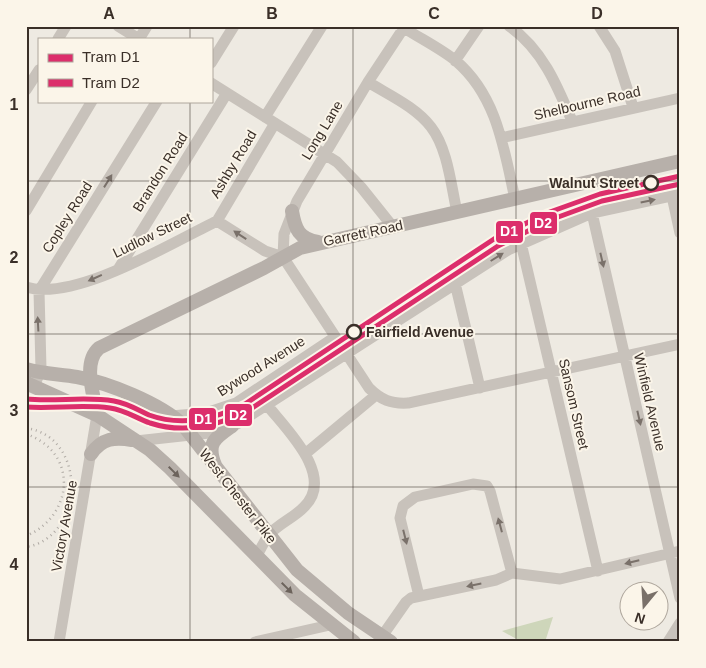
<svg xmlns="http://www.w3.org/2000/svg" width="706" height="668" font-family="Arial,sans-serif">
<rect width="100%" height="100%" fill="#eeeae2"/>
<!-- green -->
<path fill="#ced6ba" d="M553,617L545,642H522L502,631Z"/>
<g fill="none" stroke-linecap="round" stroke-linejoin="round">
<!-- minor -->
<path stroke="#c8c2bb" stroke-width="11" d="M118,26L139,39
M401,26C419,38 440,48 456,61C497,96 504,149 515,199
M405,26L368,82L297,201L284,234L283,257L369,388C381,400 391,404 408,403L680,344
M509,26C542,49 557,85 572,121
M599,26L615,51L633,107
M58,39L66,26
M139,39L147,26
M455,61L479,26
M211,63L234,26
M368,82C389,95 416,107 431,127C448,149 451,186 457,212
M211,83L337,162L361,187L393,227
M26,90L39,70
M265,117L322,26
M501,138L680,98
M672,196L680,233
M26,211L92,101
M592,213L680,598
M217,221L275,123
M521,243L598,571
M119,268L227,93
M455,283L480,388
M26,287C75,302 171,243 217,221L265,251L283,257
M34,387L41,369L39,291L157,101
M171,416L206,413L236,403L335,337
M136,441L209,433L237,424L508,250L592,213L680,194
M305,454L376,395
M256,557C260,550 264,542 268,536C277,524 294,518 304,507C336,476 286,429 267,405
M419,596L400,518L403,506L415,497L473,484L487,486L490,491L512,573
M59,642L97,415
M255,642L330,625
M378,642L406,602L411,598L496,580L512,573L560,579L680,551
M668,642L680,623"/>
<!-- major -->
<path stroke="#b7b0aa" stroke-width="14" d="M292,211C295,229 299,239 318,242
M26,369C43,374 60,374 77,377C109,383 159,403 183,425L297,570L348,613L391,642
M26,383L97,415L150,450L170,468L295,595L354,642
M97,415C94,395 82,363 99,348L264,268L300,248L680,161
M91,454C102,438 115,437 132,440
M215,465C206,443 215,438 232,426"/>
<!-- tram -->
<path stroke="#b0aba5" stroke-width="1" d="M26,405H109L125,409L153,421"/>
<!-- rail -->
<path stroke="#b0aba5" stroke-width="2.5" stroke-dasharray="1 4" stroke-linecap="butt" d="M26,428C89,437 84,538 26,547
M26,434C79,452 74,516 26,536"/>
<!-- tram-1 casing -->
<g stroke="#fbf5e9" stroke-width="9">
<path id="tram-1" d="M26,399C55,402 85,396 114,401C127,403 138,410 149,415C182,427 215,419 245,404L494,239L547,213L600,194L680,176"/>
</g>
<!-- tram-2 casing -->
<g stroke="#fbf5e9" stroke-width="9">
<path id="tram-2" d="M26,407C54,409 82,404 110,408C125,410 136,418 150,423C184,434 218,426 249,410L498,246L550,220L602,201L680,184"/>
</g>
<!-- tram-1 -->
<use href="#tram-1" stroke="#dc2e6b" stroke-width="5"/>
<!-- tram-2 -->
<use href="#tram-2" stroke="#dc2e6b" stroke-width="5"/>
</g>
<!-- one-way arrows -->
<defs><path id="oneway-solid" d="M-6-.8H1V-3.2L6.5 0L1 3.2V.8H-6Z" transform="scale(1.25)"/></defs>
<g fill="#7a716a">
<use href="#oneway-solid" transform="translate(108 181) rotate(-58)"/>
<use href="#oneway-solid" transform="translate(648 201) rotate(-12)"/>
<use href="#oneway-solid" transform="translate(240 235) rotate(-147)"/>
<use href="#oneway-solid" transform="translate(497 257) rotate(-32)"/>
<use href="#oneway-solid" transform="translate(602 260) rotate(77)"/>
<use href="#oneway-solid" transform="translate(95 278) rotate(156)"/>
<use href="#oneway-solid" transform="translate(38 324) rotate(-93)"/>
<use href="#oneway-solid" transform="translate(639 418) rotate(77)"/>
<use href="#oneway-solid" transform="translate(500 525) rotate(-105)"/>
<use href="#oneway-solid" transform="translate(405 537) rotate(76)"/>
<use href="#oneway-solid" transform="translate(632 562) rotate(166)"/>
<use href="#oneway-solid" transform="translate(474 585) rotate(168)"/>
</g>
<g fill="#6c635c">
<use href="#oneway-solid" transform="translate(174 472) rotate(45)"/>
<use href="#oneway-solid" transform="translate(287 588) rotate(45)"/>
</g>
<!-- grid -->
<path fill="none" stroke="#3a2f28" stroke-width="1" stroke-opacity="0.55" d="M190,26V39M353,26V642M516,26V642M190,101V642M26,181H680M26,334H680M26,487H680"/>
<!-- markers -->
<g fill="#fbf5e9" stroke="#3a2f28" stroke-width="2.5">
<circle cx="651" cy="183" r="7"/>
<circle cx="354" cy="332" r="7"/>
</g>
<g text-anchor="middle" stroke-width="4" stroke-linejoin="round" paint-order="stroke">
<!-- street labels -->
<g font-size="14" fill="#3a2f28" stroke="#fbf5e9">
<text transform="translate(587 103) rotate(-13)" y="5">Shelbourne Road</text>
<text transform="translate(322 130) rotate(-59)" y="5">Long Lane</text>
<text transform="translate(233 164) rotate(-59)" y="5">Ashby Road</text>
<text transform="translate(160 172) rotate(-58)" y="5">Brandon Road</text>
<text transform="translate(67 217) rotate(-58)" y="5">Copley Road</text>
<text transform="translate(363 233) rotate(-12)" y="5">Garrett Road</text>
<text transform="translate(152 235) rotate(-26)" y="5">Ludlow Street</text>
<text transform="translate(261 366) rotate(-32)" y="5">Bywood Avenue</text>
<text transform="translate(650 402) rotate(77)" y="5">Winfield Avenue</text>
<text transform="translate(574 404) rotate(77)" y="5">Sansom Street</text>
<text transform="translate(238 496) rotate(52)" y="5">West Chester Pike</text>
<text transform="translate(64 526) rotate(-80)" y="5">Victory Avenue</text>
</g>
<!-- stop labels -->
<g font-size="14" font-weight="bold" fill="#3a2f28" stroke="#fbf5e9" text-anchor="end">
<text x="639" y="188">Walnut Street</text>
<text x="366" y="337" text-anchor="start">Fairfield Avenue</text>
</g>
</g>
<g stroke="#fbf5e9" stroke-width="2">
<rect x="529" y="211" width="29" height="24" rx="5" fill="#dc2e6b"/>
<rect x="495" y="220" width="29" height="24" rx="5" fill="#dc2e6b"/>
<rect x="224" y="403" width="29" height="24" rx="5" fill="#dc2e6b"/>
<rect x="188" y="407" width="29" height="24" rx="5" fill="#dc2e6b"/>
</g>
<g font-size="14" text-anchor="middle" font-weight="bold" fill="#fff">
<text x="543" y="228">D2</text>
<text x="509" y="236">D1</text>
<text x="238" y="420">D2</text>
<text x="203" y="424">D1</text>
</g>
<!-- border -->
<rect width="706" height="668" fill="none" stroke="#fbf5e9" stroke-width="55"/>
<!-- legend -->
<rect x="38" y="38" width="175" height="65" fill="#fbf5e9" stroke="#aea69c"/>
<rect x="48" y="54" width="25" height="8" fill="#dc2e6b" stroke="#aea69c"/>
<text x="82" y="62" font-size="15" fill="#3a2f28">Tram D1</text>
<rect x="48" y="79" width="25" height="8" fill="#dc2e6b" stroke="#aea69c"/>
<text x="82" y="88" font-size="15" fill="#3a2f28">Tram D2</text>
<!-- north arrow -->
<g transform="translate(644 606) rotate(198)"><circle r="24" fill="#fbf5e9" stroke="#aea69c"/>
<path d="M0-4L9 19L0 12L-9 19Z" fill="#797069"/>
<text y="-8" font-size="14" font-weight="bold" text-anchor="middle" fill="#3a2f28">N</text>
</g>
<rect x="28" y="28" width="650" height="612" fill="none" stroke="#3a2f28" stroke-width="2"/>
<g font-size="16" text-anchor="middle" font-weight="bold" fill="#3a2f28">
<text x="109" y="19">A</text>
<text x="272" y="19">B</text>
<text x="434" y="19">C</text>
<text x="597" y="19">D</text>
<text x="14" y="110">1</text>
<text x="14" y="263">2</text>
<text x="14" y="416">3</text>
<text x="14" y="570">4</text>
</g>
</svg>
